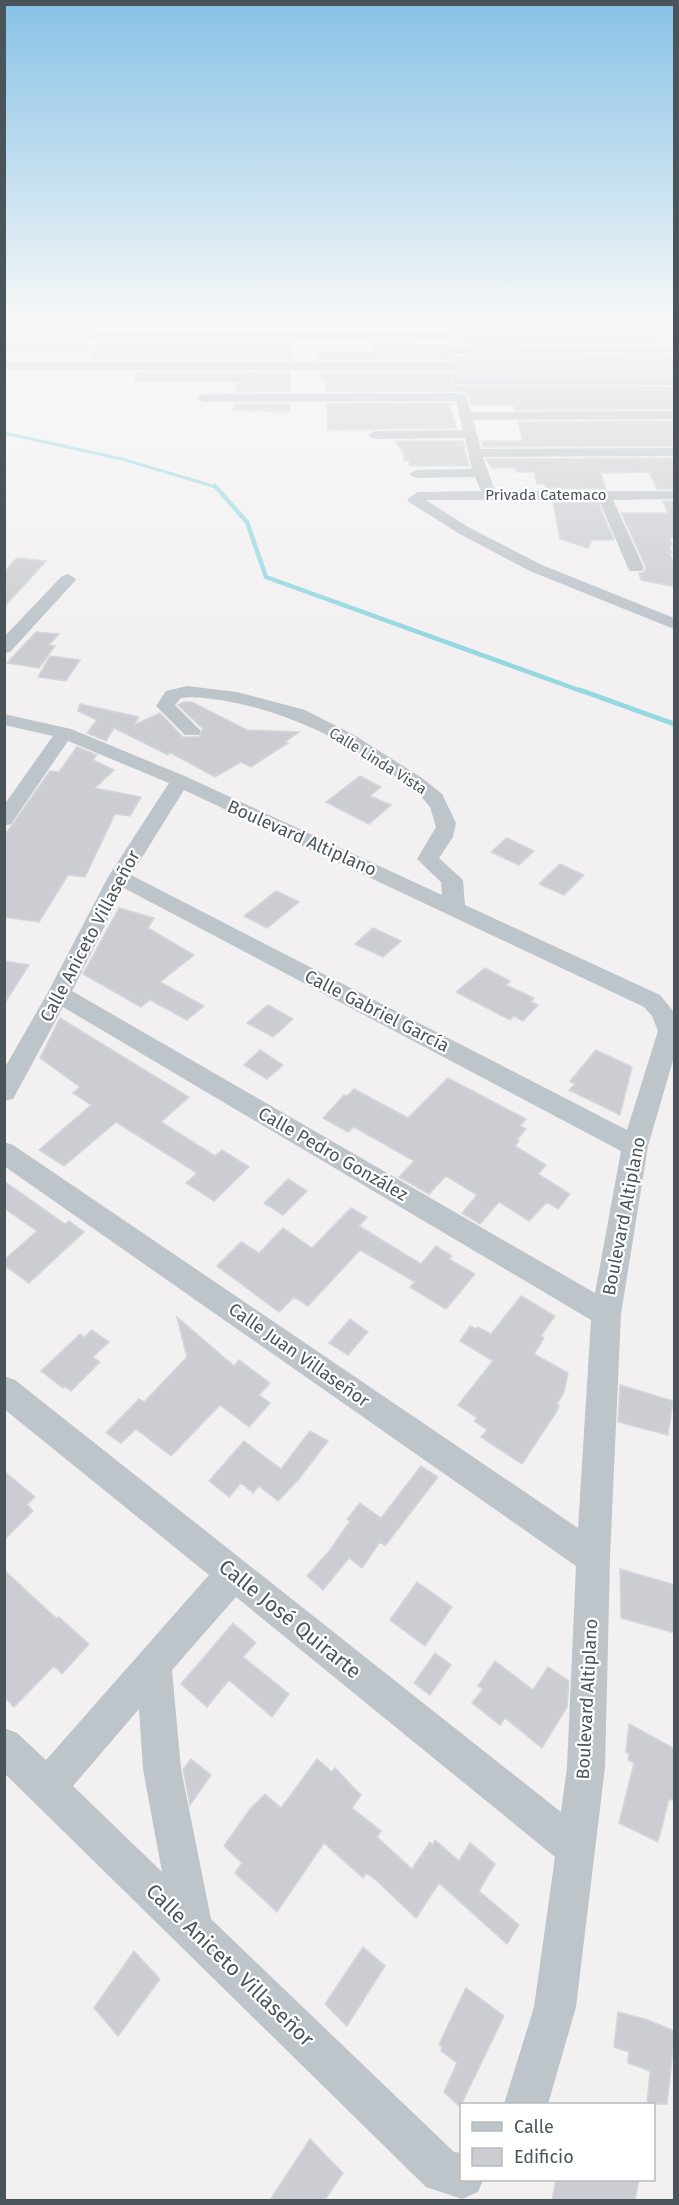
<svg xmlns="http://www.w3.org/2000/svg" width="679" height="2205" font-family="'Fira Sans',sans-serif">
<rect width="100%" height="100%" fill="#f2f0f0"/>
<g fill="none" stroke-linecap="round" stroke-linejoin="round">
<!-- stream-far2 -->
<path stroke="#95d8e2" stroke-width="3" d="M4,433L122,459L216,487"/>
<!-- stream-far1 -->
<path stroke="#95d8e2" stroke-width="4.5" d="M215,486L247,522L266,577L584,692"/>
<!-- stream -->
<path stroke="#95d8e2" stroke-width="5" d="M580,690L674,724"/>
</g>
<!-- building -->
<path fill="#cbcdd2" stroke="#d4d7da" stroke-width="1.5" d="M4,324H94L92,331H4Z
M488,326H574L594,329L649,328L661,344L461,345L460,342H463L462,338L466,336H491Z
M4,341H88L85,352L20,351L21,348L4,354Z
M97,341H285L291,342V360H91Z
M372,341H410V345H453L445,351L449,356L669,355L675,362V369H671L673,375H458L450,381L454,386L675,387V409L515,410L513,405H471L468,395L461,391H326V382H322L320,372H455L463,367L455,360H319L318,352H373Z
M138,372H290V391L236,392L238,382L134,381Z
M454,403L450,405L456,428L328,430L327,404Z
M234,404H290V412L233,410Z
M675,421V446L483,447L481,441H523L518,422Z
M395,441H463L469,466H409V461H404V454Z
M675,458V489H657L649,472L601,473L606,489L546,488L544,484H537L534,472H517L515,468H492L486,459Z
M663,501H675V538H669L673,546H669L672,553H669L675,564V584L672,586L641,580L639,573L644,572L646,567L621,513H668Z
M553,502H598L614,540H592L588,548L560,539Z
M17,558L46,561L4,607V572Z
M36,632L59,634L49,645L55,646L39,668L7,663Z
M50,656L80,660L66,681L38,677Z
M184,702H192L247,730L299,732L285,742L288,743L251,767L241,762L215,777L169,752L168,755L114,728L106,741L87,733L97,720L78,711L80,704L139,717L134,725L160,713L183,737H199L203,729L178,705Z
M77,747L97,755L93,760L114,770L95,788L141,797L130,816L115,814L85,877L68,875L39,922L4,917V836L50,771L59,772Z
M360,776L381,787L370,796L391,805L369,824L326,802Z
M507,838L530,849L534,851L519,865L491,852Z
M560,864L584,875L564,895L539,884Z
M276,891L299,902L267,928L244,916Z
M119,908L154,918L148,928L194,955L160,982L204,1006L187,1020L150,1000L141,1007L83,974Z
M373,928L401,941L383,957L355,944Z
M4,961L29,965L4,1004Z
M485,968L510,981L506,985L534,998L531,1002L538,1005L523,1021L514,1016L510,1020L456,992Z
M268,1005L293,1019L273,1037L247,1023Z
M60,1018L189,1097L161,1122L215,1156L222,1150L249,1167L214,1201L186,1183L197,1173L116,1122L64,1166L39,1150L91,1105L73,1093L80,1087L40,1058Z
M260,1050L283,1065L267,1079L244,1065Z
M596,1050L632,1067L620,1115L569,1090L575,1084L570,1081Z
M448,1078L526,1119L520,1126L526,1129L517,1140L519,1141L515,1146L546,1165L538,1174L570,1194L558,1209L547,1202L529,1221L499,1202L480,1224L462,1213L477,1195L446,1176L429,1194L399,1177L414,1161L354,1127L348,1132L323,1118L344,1095L347,1096L354,1089L408,1118Z
M288,1179L307,1191L283,1215L264,1203Z
M4,1181L65,1224L69,1221L84,1232L29,1283L4,1265V1260L37,1231L4,1208Z
M351,1208L367,1217L359,1226L421,1264L436,1246L452,1256L449,1259L475,1274L446,1309L410,1287L415,1282L360,1250L308,1306L294,1297L279,1312L217,1266L241,1242L259,1253L283,1228L312,1248Z
M521,1296L555,1316L541,1336L544,1338L534,1354L568,1373L564,1392L557,1404L559,1405L557,1411L522,1464L481,1437L487,1430L474,1421L477,1418L458,1405L493,1361L460,1341L470,1326L476,1329L478,1327L491,1334Z
M177,1317L234,1366L239,1360L270,1383L259,1395L270,1403L249,1427L220,1405L171,1456L136,1429L121,1443L106,1433L139,1399L144,1402L187,1357Z
M350,1319L368,1332L348,1355L329,1343Z
M92,1330L109,1342L93,1357L100,1362L71,1391L64,1386L63,1388L41,1371L80,1334L84,1337Z
M620,1385L673,1401L668,1435L618,1422Z
M310,1431L328,1441L299,1479L278,1501L259,1486L253,1493L241,1483L229,1497L209,1481L244,1441L281,1469Z
M421,1466L438,1477L385,1546L380,1542L362,1568L349,1558L323,1590L307,1576L330,1550L350,1521L347,1519L360,1503L381,1518Z
M4,1471L35,1497L27,1504L33,1511L4,1540Z
M620,1569L675,1585V1633L621,1618Z
M4,1570L57,1619L59,1617L89,1644L62,1674L54,1666L14,1707L4,1697Z
M417,1582L452,1607L425,1646L390,1620Z
M233,1623L256,1643L243,1657L289,1694L272,1717L229,1680L207,1707L181,1684Z
M435,1653L451,1665L430,1695L414,1683Z
M495,1661L533,1690L548,1667L569,1681L567,1707L542,1748L505,1718L500,1725L472,1703L483,1689L478,1686Z
M629,1724L675,1749V1801L669,1799L658,1842L619,1823L634,1763L628,1760L629,1754L626,1752Z
M191,1759L211,1775L190,1805L183,1769Z
M317,1759L332,1772L335,1768L361,1795L352,1808L381,1831L377,1837L412,1869L430,1842L433,1845L435,1840L459,1861L470,1843L495,1864L479,1891L519,1925L507,1944L439,1883L416,1918L376,1880L366,1873L363,1878L324,1843L277,1912L235,1873L242,1863L224,1846L250,1809L265,1794L281,1808Z
M363,1947L385,1966L347,2026L325,2004Z
M134,1951L160,1979L118,2036L94,2008Z
M466,1988L504,2016L460,2107L444,2092L457,2063L441,2051L442,2047L439,2044Z
M618,2012L648,2020L675,2031L667,2104H647L650,2071L628,2063L629,2052L614,2047Z
M310,2139L343,2173L325,2200H270Z
M556,2180H639L635,2200H552Z"/>
<g fill="none" stroke-linecap="round" stroke-linejoin="round">
<!-- minor -->
<path fill="#bdc5cb" fill-rule="evenodd" d="M4,333H449L455,336L449,339H4Z
M453,347L674,346V353L449,354L447,351Z
M4,362H455L461,366L455,370H4Z
M458,377H674V385L454,384L452,381Z
M461,393L467,397L471,412L674,411V419L473,420L481,449L674,448V456L483,457L495,491H674V499L613,500L644,568L642,571H630L628,568L599,500H426L468,527L542,565L674,618V629L530,571L458,533L409,502L407,499L418,492L481,491L475,477L416,478L409,474L416,470L472,469L465,438L375,439L368,435L375,431L463,430L456,401L203,402L197,398L203,394Z
M68,574L76,579L74,582L10,652L4,653V637L62,576Z
M187,686L237,692L305,710L354,735L422,778L442,794L456,823L453,837L439,858L463,880L465,905L660,995L674,1012V1057L648,1146L621,1314L610,1558L605,1767L576,2007L548,2104H504L534,2007L555,1857L236,1597L172,1670L181,1769L211,1919L454,2152L462,2153V2180H483L478,2192L462,2199L426,2187L4,1773V1728L17,1733L46,1760L209,1575L4,1409V1376L15,1380L561,1812L567,1767L576,1566L4,1166V1142L13,1145L578,1528L591,1320L63,1007L13,1099L4,1101V1069L47,994L108,877L169,783L68,741L11,824L4,826V805L53,736L4,725V714L71,729L187,777L442,895L441,882L417,859L436,827L430,807L419,794C362,749 297,714 226,701C211,699 196,696 181,698L175,705L201,731L199,735H185L156,706L166,691ZM184,790L644,1007L652,1016L658,1031L627,1130L131,875ZM124,888L621,1151L595,1293L72,991ZM139,1709L143,1769L162,1872L73,1786Z"/>
</g>
<!-- sky -->
<linearGradient id="sky" x2="0" y2="1"><stop stop-color="#87c2e6"/><stop offset="0.51" stop-color="#f9f8f8"/><stop offset="1" stop-color="#f9f8f8" stop-opacity="0"/></linearGradient>
<rect width="679" height="633" fill="url(#sky)"/>
<g text-anchor="middle" stroke-width="4.5" stroke-linejoin="round" paint-order="stroke">
<!-- far-street labels -->
<g font-size="15" fill="#4a545b" stroke="#fff">
<text x="546" y="500">Privada Catemaco</text>
<text transform="translate(378 761) rotate(32)" y="5">Calle Linda Vista</text>
</g>
<!-- street labels -->
<g font-size="18" fill="#4a545b" stroke="#fff">
<text transform="translate(302 838) rotate(24)" y="6">Boulevard Altiplano</text>
<text transform="translate(90 936) rotate(-62)" y="6">Calle Aniceto Villaseñor</text>
<text transform="translate(377 1011) rotate(27)" y="6">Calle Gabriel García</text>
<text transform="translate(333 1154) rotate(30)" y="6">Calle Pedro González</text>
<text transform="translate(624 1216) rotate(-79)" y="6">Boulevard Altiplano</text>
<text transform="translate(299 1355) rotate(35)" y="6">Calle Juan Villaseñor</text>
<text transform="translate(587 1699) rotate(-87)" y="6">Boulevard Altiplano</text>
</g>
<!-- near-street labels -->
<g font-size="21" fill="#4a545b" stroke="#fff">
<text transform="translate(290 1619) rotate(39)" y="7">Calle José Quirarte</text>
<text transform="translate(230 1965) rotate(44)" y="7">Calle Aniceto Villaseñor</text>
</g>
</g>
<!-- border -->
<rect width="679" height="2205" fill="none" stroke="#4a545b" stroke-width="12"/>
<!-- legend -->
<rect x="460" y="2103" width="195" height="78" fill="#ffffff" stroke="#b7bbbd" stroke-width="1.5"/>
<rect x="472" y="2122" width="30" height="9" fill="#bdc5cb" stroke="#b7bbbd" stroke-width="1.5"/>
<text x="514" y="2133" font-size="18" fill="#4a545b">Calle</text>
<rect x="472" y="2148" width="30" height="18" fill="#cbcdd2" stroke="#b7bbbd" stroke-width="1.5"/>
<text x="514" y="2163" font-size="18" fill="#4a545b">Edificio</text>
</svg>
